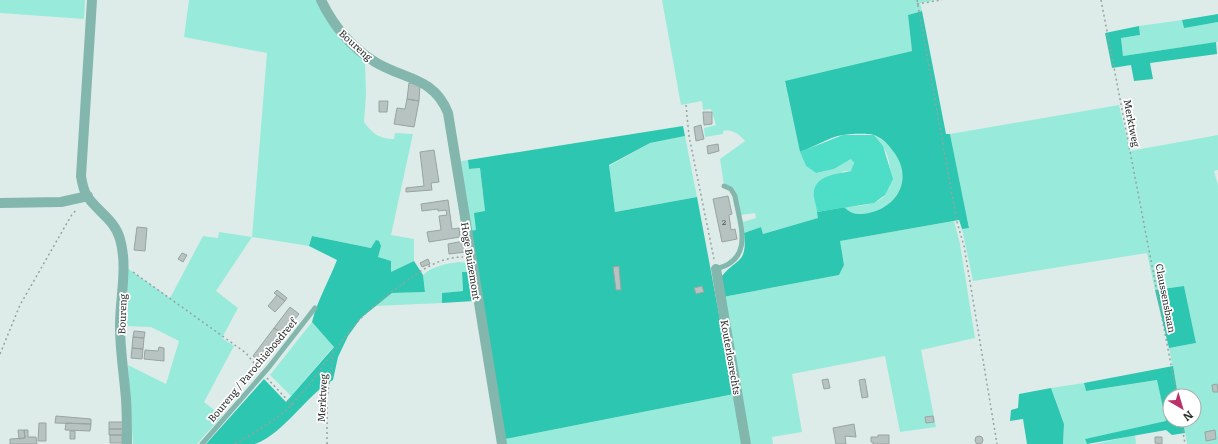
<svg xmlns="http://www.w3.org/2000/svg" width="1218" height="444" font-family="Literata,serif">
<rect width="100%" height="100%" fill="#deece9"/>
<!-- green -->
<path fill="#98ebdb" d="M0,0H85L84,19L0,13Z
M189,0H316L365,60L366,95L364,122C372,133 379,139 394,139L395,133L413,134L391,235L414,239V261L390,273L372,248L312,236L309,246L252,237L216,291L238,308L222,338L234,346L204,402L222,416L197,444H133L128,365L166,384L179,341L151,327L125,326L127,268L170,298L203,236L218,238L219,232L252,237L267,53L184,37Z
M662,0H937L920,3L922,11L908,15L912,51L785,82L800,152L806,166L816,173L834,169L851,159L853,160L854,166L851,171H844L813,192L819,218L763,234L761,227L744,233L743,222L756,218L755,213L741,215L735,190L733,187L724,185L720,159L745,141C739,134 732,129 723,131V134L705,137L704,128L716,125L711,109L703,110L702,101L681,105Z
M1182,20L1184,27L1218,22V42L1123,56L1121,38L1140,35L1139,26Z
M1119,105L1130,151L1218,135V170L1214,171L1218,185V444H1187L1183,420H1194V396H1178L1169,348L1196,343L1184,286L1155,290L1147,253L973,281L962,229L969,227L950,134Z
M874,135C941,173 875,237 844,207C856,206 871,206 881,199C886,196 886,191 887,186C893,164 889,152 874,135Z
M685,136L697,197L615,212L609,166L650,143Z
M468,160L469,169L480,168L485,211L476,230L469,231L461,161Z
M954,221L960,244L975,338L921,350L936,427L900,432L885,356L792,374L802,432L772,437L773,444H751L723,297L839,275L844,265L839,241Z
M459,262L469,263L470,272H462L463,291L442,293V303L376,306L392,293L425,292L423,275C432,266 446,264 459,262Z
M312,322L334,346L291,396L270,375Z
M1158,380L1166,422L1085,439L1087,444H1063L1064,424L1051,388L1084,383L1086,391Z
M734,394L742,444H506L505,439Z
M1135,435L1136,444H1095Z"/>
<!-- forest -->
<path fill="#2dc6b0" d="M922,11L946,134H950L969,228L962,229L959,220L840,241L844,265L839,275L723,297L720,279C735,257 748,266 744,233L761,227L763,234L818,218L817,212L844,207C852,215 859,215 869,213C900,206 913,176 893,151C888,144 882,138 874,135C866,133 851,134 843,135C829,137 814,147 800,152L785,81L912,51L908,15Z
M1218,14V22L1184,28L1182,20Z
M1139,26L1140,35L1121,38L1123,56L1216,42L1217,54L1150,63L1153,79L1134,81L1131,65L1112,68L1105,33Z
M683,126L685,136L650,143L609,165L615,212L697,197L734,394L505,439L469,231L476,230L474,213L485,211L480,168L469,169L468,160Z
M312,236L371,248L376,240L379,241L381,246L378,257L391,261V272L414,261L423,275L425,292L392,293L361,318L348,336L338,357L333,380C306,395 285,433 255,444C246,444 217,444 206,444L264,379L286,402L334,347L312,322C317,301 329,281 337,260L309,246Z
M462,272H470L474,301L442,303V293L463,291Z
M1184,286L1196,343L1169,348L1155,290Z
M1173,366L1178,396H1170V420H1183L1185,433L1172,435L1166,430L1087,444L1085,439L1166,421L1157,380L1086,391L1084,383Z
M1051,388L1064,424L1063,444H1027L1023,419L1010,421L1011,410L1018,408L1019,394Z"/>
<!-- water -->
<path fill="#4eddc7" d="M843,135H874L883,146L893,179L885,195L874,203L817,212C817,206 812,196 814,190C818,174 840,174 851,171L854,163L851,159L834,169L816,173L806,166L800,152Z"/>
<!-- building -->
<path fill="#b6c3c0" stroke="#97a4a2" d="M409,83L420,84L419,101L407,99Z
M407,99L419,101L414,127L394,124L397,108L405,109Z
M379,101H388L387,112H379Z
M703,112H712V124L704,125Z
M701,125L704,139L696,141L694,127Z
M718,144L719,151L708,154L707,146Z
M434,150L439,182L431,183L432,190L406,192V188L424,186L420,152Z
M728,196L732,214L729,215L731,230L735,229L737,239L722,242L713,199Z
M448,200L452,229L459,228L460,237L429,242L427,232L441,230L439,216L447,215L446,210L438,211V209L422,211L421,204Z
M137,227L147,228L145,251L134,250Z
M464,241L466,252L449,254L448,244Z
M182,253L187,255L183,262L178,259Z
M428,259L430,264L422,267L420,263Z
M619,266L621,290H616L613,267Z
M702,286L704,292L696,294L694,288Z
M277,290L287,298L285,301L274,293Z
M277,295L285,301L275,312L268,306Z
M290,307L299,314L283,334L274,328Z
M274,328L283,334L271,353L268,351L260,361L253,356Z
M134,331L145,332L144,338L133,337Z
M133,337L144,338L143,349L132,348Z
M159,347L164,348V361L144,359L145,350L158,351Z
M132,348L143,349L142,359L131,358Z
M828,379L830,388L824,389L822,380Z
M865,379L868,397L862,398L859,380Z
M1217,384L1218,392H1213L1212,385Z
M56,416L91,419V424L55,423Z
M933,416L934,422L926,423L925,417Z
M109,422H123V429H109Z
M39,423H46V441H38Z
M66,423L91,424L90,431L65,430Z
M854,424L856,437L845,436L846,444H836L833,428Z
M109,429H123L122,435H109Z
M18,430H24L25,438L19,439Z
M24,430H28V437H36L37,444H10V439L25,438Z
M1215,430L1216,439L1206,441L1205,432Z
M70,431H75V439H70Z
M110,435H122V443H110Z
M878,435H889V444H873V442H871V437H878Z
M975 440a4 4 0 1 1 8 0a4 4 0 1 1-8 0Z
M1155,437H1162V444L1155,443Z"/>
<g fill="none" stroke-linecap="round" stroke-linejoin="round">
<!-- path -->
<path stroke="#97a2a0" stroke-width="1.5" stroke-dasharray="2 3" stroke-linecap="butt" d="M917,0L957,222L964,246L997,444
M1101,0L1177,396
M917,4L942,0
M686,105L689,136L714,259
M133,272L246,353L258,368
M0,354L20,305L71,216L77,209
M267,378L292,405
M1181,420L1185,444
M235,444C255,432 276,421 292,404C319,376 338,341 365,314C378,301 393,291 408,280C424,268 442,257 463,257
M327,444V399L333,356"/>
<!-- service -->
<path stroke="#83b7ad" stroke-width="5" d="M716,269C755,259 740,225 735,196L731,189L724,186
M202,444L269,367L315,308"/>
<!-- minor -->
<path stroke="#83b7ad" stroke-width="10" d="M92,0L81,176C82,183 83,189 87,196C97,211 115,220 120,239C128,267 120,297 120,326C120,350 124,374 126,399C127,414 127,429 127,444
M321,0C333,25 351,47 375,62C405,80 434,77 448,113L502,444
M0,203L61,202L88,196
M716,269L746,444"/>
</g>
<g text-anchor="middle" stroke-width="3.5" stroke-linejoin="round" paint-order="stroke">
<!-- number labels -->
<g font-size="8" fill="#4e5654">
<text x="724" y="225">2</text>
</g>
<!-- street labels -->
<g font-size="10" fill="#2c3130" stroke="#fff">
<text transform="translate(356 45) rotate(42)" y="4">Boureng</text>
<text transform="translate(1132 123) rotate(79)" y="4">Merktweg</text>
<text transform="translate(471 261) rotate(81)" y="4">Hoge Buizemont</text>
<text transform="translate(1166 298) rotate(79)" y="4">Claussensbaan</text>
<text transform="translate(122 314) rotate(-88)" y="4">Boureng</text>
<text transform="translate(731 357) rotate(80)" y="4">Kouterlosrechts</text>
<text transform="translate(252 370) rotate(-50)" y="4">Boureng / Parochiebosdreef</text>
<text transform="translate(322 398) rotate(-87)" y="4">Merktweg</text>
</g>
</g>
<!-- north arrow -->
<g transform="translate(1182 408) rotate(142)"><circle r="19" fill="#ffffff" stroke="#abadac"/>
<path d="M0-3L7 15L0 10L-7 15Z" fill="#bb3068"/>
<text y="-6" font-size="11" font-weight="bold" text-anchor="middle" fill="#2c3130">N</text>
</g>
</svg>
